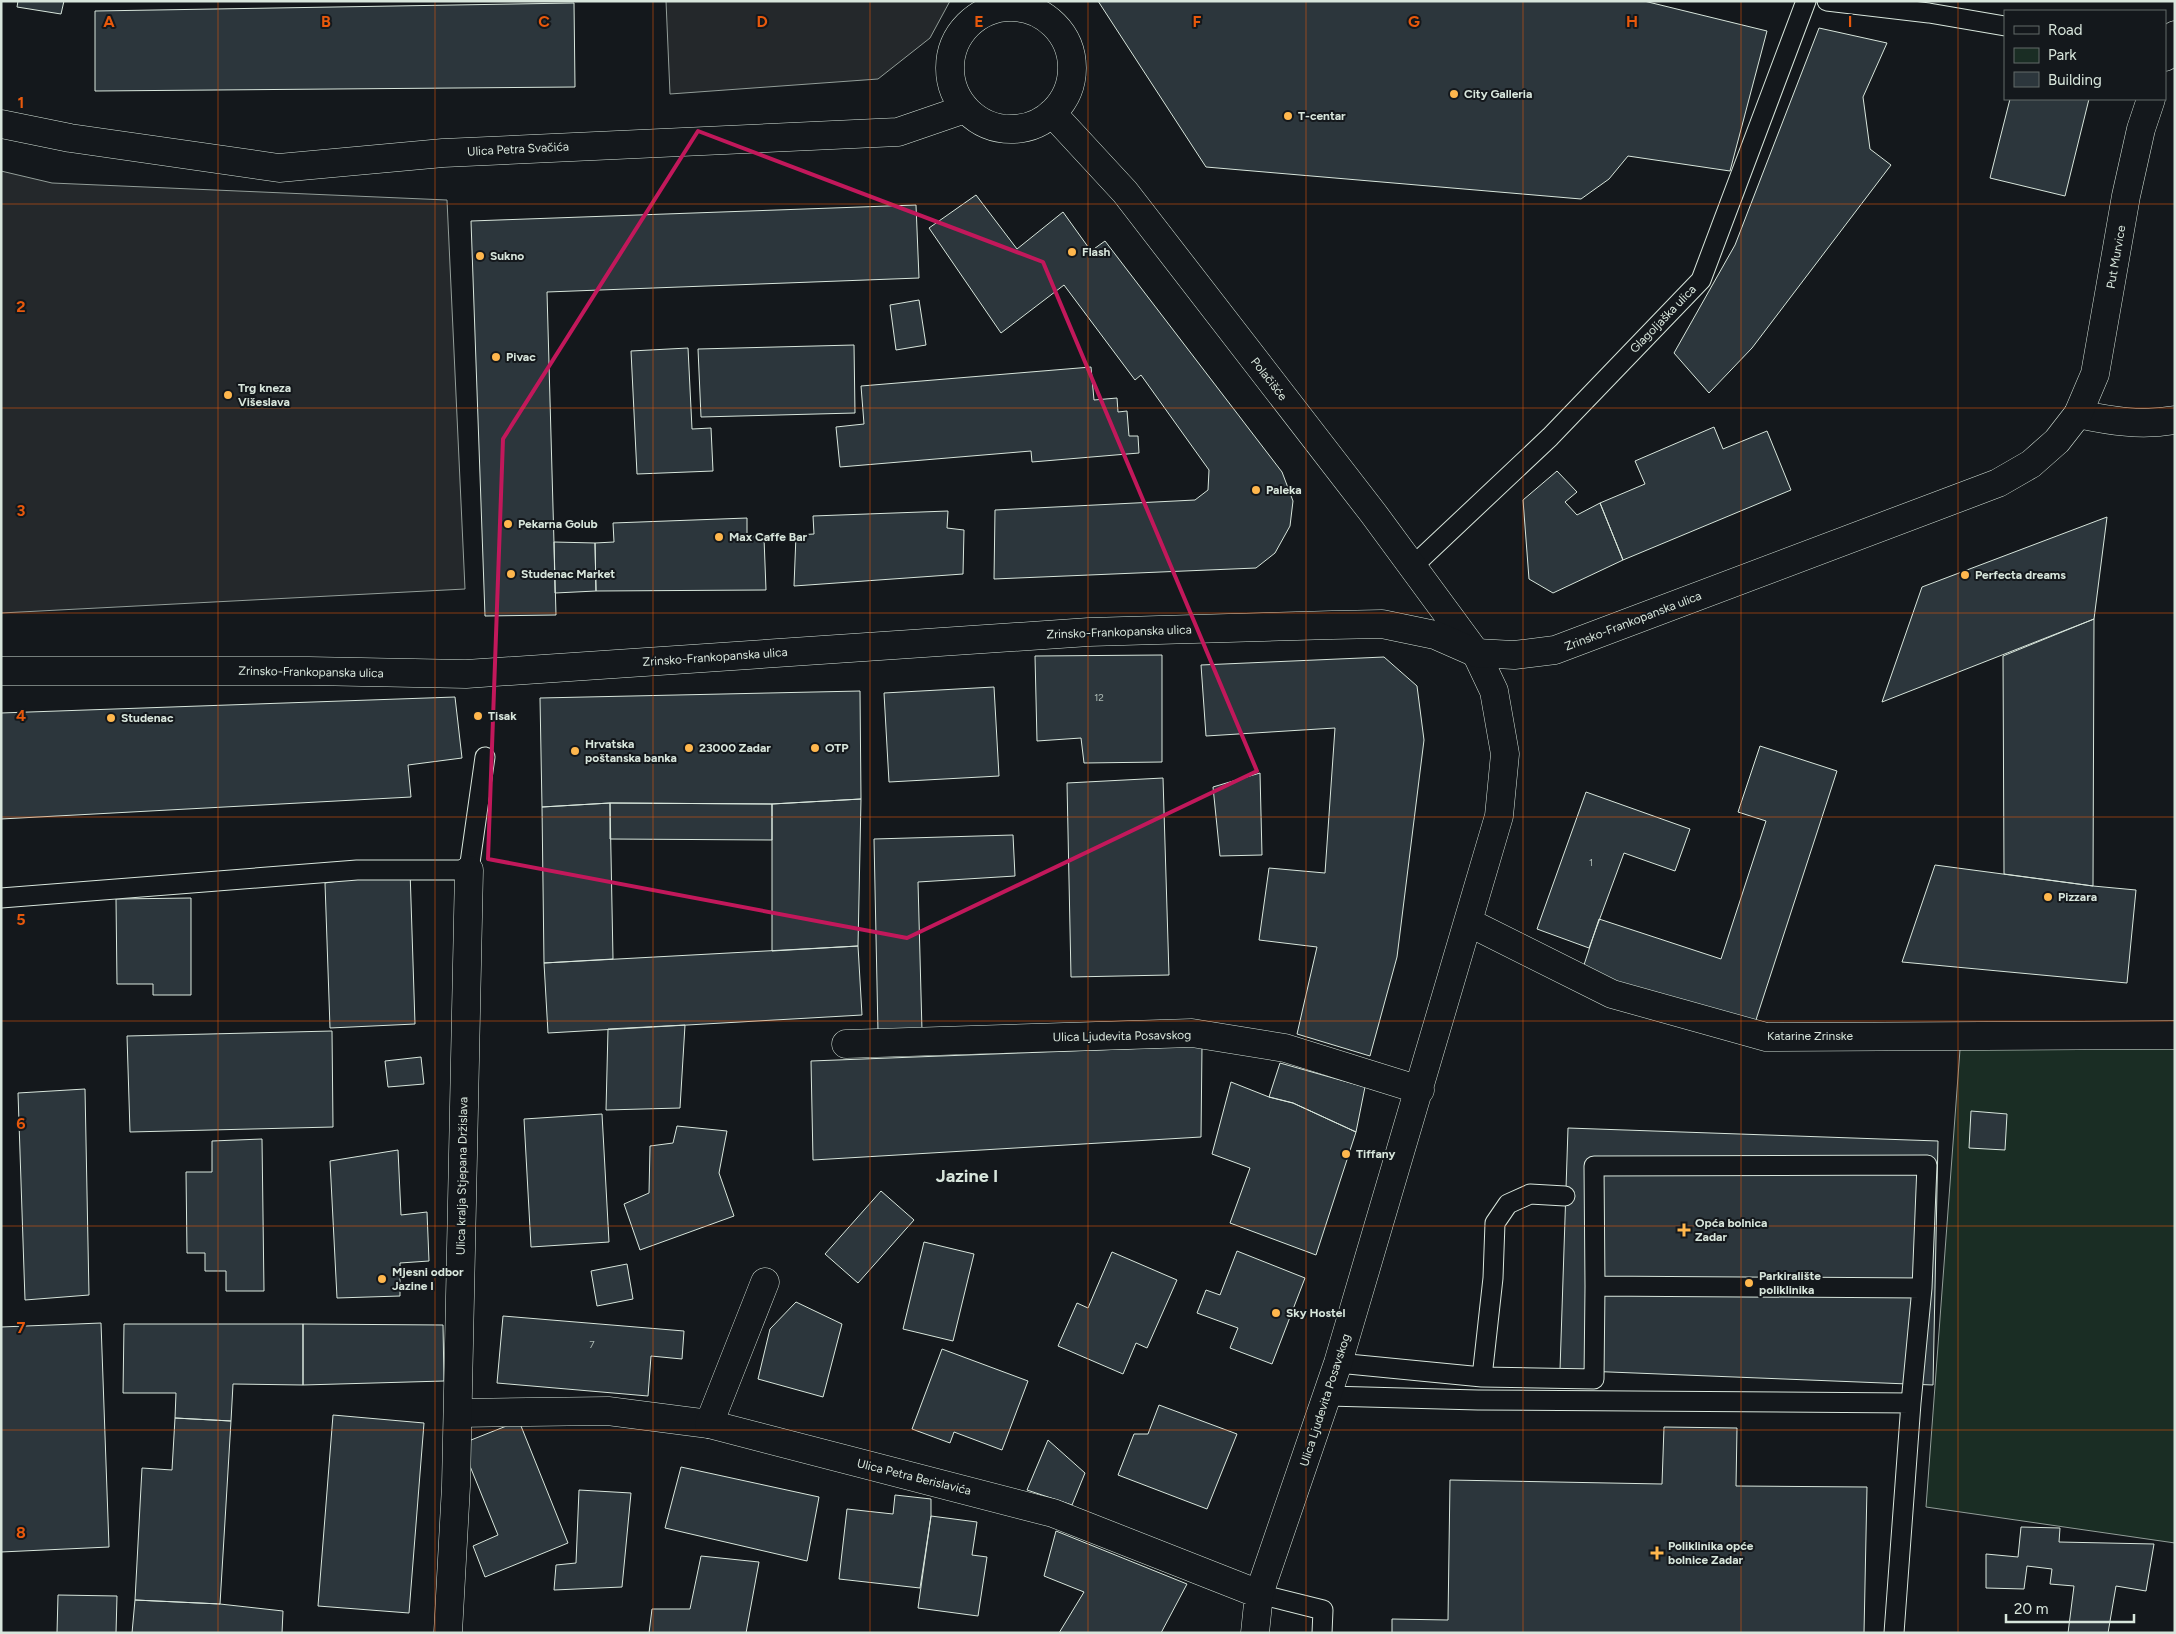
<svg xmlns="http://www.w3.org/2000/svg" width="2176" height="1634" font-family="Figtree,sans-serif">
<rect width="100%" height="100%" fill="#14181c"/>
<!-- green -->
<path fill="#1a2d24" stroke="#939e99" d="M2175,1035V1543L1926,1507L1961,1036Z"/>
<!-- parking -->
<path fill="#24282b" stroke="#939e99" d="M666,1H950L930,38L878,79L670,94Z
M1,171L52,183L447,200L465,589L1,613Z"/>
<!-- building -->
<path fill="#2c363c" stroke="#d8e6dc" d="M18,1H64L61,14L17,7Z
M1098,1H1644L1767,31L1730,171L1628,156L1609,179L1581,199L1206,167Z
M574,3L575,87L95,91V11Z
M1819,28L1887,43L1863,97L1870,149L1891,165L1752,348L1709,393L1674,353L1735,245Z
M2010,99H2089L2065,196L1990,178Z
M976,195L1017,249L1063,212L1091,251L1105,241L1282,472L1293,501L1290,526L1275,553L1256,568L994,579L995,510L1195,500L1208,490L1209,470L1141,375L1135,380L1064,285L1001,333L929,228Z
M916,205L919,278L547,292L556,615L485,616L471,221Z
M919,300L926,345L896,350L890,305Z
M854,345L855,413L701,417L698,349Z
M688,348L692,429L711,428L713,471L637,474L631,351Z
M1091,367L1094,400L1117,398L1118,412L1127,411L1129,436H1138L1139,453L1032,462L1031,451L840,467L836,427L864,424L861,386Z
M1714,427L1723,449L1767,431L1791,490L1623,560L1600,503L1645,484L1635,461Z
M1557,471L1577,492L1565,502L1577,515L1600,503L1623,560L1553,593L1529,579L1523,500Z
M948,511L947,528L964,530L963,574L794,586L796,535L814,534L813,516Z
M2107,517L2094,619L1882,702L1922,587Z
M747,518V536L764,538L766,590L596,591L595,543L614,542L613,523Z
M554,542L595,543L596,591L555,593Z
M2094,619L2093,886L2004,874L2003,656Z
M1162,655V762L1084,763L1081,738L1037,741L1035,656Z
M1384,657L1417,686L1424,740L1397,957L1370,1056L1297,1034L1317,947L1259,940L1269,868L1325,873L1335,728L1206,736L1201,665Z
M994,687L999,776L889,782L884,693Z
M860,691L861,799L772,804L610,803L542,807L540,698Z
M455,697L462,758L408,765L411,797L1,819V713Z
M1760,746L1837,771L1754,1026L1582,971L1599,919L1721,959L1766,821L1738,812Z
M1260,773L1262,855L1220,856L1213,787Z
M1163,778L1169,975L1071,977L1067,783Z
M1586,792L1690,829L1675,871L1624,853L1589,948L1537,929Z
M861,799L858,946L772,951V804Z
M610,803L772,804V840L610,839Z
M610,803L613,959L544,963L542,807Z
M1013,835L1015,876L918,882L922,1031L878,1032L874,839Z
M1935,865L2093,886L2136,890L2127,983L1902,962Z
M410,870L415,1024L330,1028L325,883Z
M191,898V995H153V984H117L116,899Z
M858,946L862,1015L548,1033L544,963Z
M685,1025L680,1108L606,1110L608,1029Z
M332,1031L333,1127L130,1132L127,1036Z
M1202,1046L1201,1137L813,1160L811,1061Z
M421,1057L424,1084L388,1087L385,1061Z
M1280,1063L1365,1087L1356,1132L1293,1103L1269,1097Z
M1231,1082L1269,1097L1293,1103L1356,1132L1316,1255L1230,1223L1250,1168L1212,1154Z
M85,1089L89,1295L25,1300L18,1093Z
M1971,1111L2007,1114L2005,1150L1969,1148Z
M602,1114L609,1242L531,1247L524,1119Z
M677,1126L727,1131L719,1173L734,1216L640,1250L624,1204L649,1193L650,1146L673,1143Z
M1568,1128L1938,1141L1933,1385L1560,1370Z
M262,1139L264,1291H226V1271H205V1253H187L186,1172H212V1141Z
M398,1150L401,1215L427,1212L429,1261L400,1263V1296L337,1298L330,1161Z
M881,1191L914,1220L858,1283L825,1254Z
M924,1242L974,1254L953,1341L903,1329Z
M1237,1251L1305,1278L1272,1364L1230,1348L1238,1328L1197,1313L1206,1290L1220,1295Z
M1112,1252L1177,1280L1147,1348L1136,1343L1123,1374L1058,1346L1077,1303L1088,1308Z
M627,1264L633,1299L597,1306L591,1271Z
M796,1302L842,1324L823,1397L758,1379L770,1329Z
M503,1316L684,1331L682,1359L651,1356L648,1396L497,1383Z
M101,1323L109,1547L1,1552V1327Z
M124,1324H303V1385L233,1384L231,1421L175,1418L176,1393H123Z
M303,1324L443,1325L444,1381L303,1385Z
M942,1349L1028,1381L1002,1450L954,1432L950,1443L912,1429Z
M1159,1405L1237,1434L1207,1509L1118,1475L1134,1434H1148Z
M333,1415L424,1423L409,1613L318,1606Z
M175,1418L231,1421L220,1604L135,1600L142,1468L172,1470Z
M519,1421L568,1543L485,1577L473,1546L498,1535L461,1444Z
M1664,1427L1737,1428L1736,1486L1867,1487L1864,1633H1392V1619L1448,1620L1450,1480L1662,1484Z
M1048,1440L1085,1473L1072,1505L1027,1490Z
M681,1467L819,1497L807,1561L665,1528Z
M579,1490L631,1493L622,1587L554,1590L556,1565L576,1563Z
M895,1495L931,1499V1516L920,1588L839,1579L847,1509L893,1514Z
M931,1516L977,1522L972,1555L987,1557L978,1616L918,1608Z
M2021,1527L2060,1528L2059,1542L2154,1544L2146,1591L2116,1586L2108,1633H2068L2074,1586L2050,1584L2052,1569L2027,1566L2024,1589L1986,1588V1554L2018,1557Z
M1056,1531L1187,1584L1161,1633H1059L1084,1592L1044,1576Z
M701,1556L759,1562L746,1633H649L652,1609H690Z
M58,1595L117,1596L116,1633H57Z
M135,1600L220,1604L283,1611L282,1633H132Z"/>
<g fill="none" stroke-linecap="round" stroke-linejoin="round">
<!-- service casing -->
<g stroke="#d8e6dc" stroke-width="21">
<path id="service" d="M1827,1L1929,13L2005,26
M1412,567L1550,437L1701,280L1806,1
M1,898L357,870H469L485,757
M1338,1363L1482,1377L1594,1379L1595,1286
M1482,1377L1493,1278L1495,1223L1508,1204L1530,1194L1565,1196
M1328,1396L1478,1400L1911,1403L1922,1288L1927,1165L1594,1166L1595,1286L1922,1288
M1259,1594L1323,1610L1322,1633
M1894,1633L1911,1403"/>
</g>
<!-- pedestrian casing -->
<g stroke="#d8e6dc" stroke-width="29">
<path id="pedestrian" d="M458,1413L608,1411L709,1424"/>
</g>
<!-- minor casing -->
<g stroke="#d8e6dc" stroke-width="29">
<path id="minor" d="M950 68a61 61 0 1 1 122 0a61 61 0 1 1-122 0Z
M1052,113L1125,192L1373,513L1476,653L1494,691L1505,754L1499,816L1338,1363L1259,1594L1255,1633
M1,124L70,138L279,168L443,153L898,132L965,109
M2078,414C2111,421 2141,426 2175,420
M1468,922L1612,994L1766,1037L2175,1035
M846,1044L1192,1033L1285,1048L1420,1090
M765,1282L709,1424L1053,1513L1259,1594
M448,1633L456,1486L469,870"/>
</g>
<!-- primary casing -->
<g stroke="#d8e6dc" stroke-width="29">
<path id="primary" d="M2165,57L2175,35
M1,671H309L466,674L1089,632L1332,625L1382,624L1435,635L1476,653L1514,655L1555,650L1998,483L2031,464L2057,441L2078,414L2095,374L2126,196L2141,129L2151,99"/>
</g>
<!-- service -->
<use href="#service" stroke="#14181c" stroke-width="19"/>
<!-- pedestrian -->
<use href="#pedestrian" stroke="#14181c" stroke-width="28"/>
<!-- minor -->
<use href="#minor" stroke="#14181c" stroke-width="28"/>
<!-- primary -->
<use href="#primary" stroke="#14181c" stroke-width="28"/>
</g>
<!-- marked area -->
<path fill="none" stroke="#c2185b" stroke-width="4" stroke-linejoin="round" d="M698,131L1043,262L1257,771L907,938L488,859L503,439Z"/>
<!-- grid -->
<path fill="none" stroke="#e8590c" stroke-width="1" stroke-opacity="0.55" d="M218,1V1633M435,1V1633M653,1V1633M870,1V1633M1088,1V1633M1306,1V1633M1523,1V1633M1741,1V1633M1958,1V1633M1,204H2175M1,408H2175M1,613H2175M1,817H2175M1,1021H2175M1,1226H2175M1,1430H2175"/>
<!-- markers -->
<g fill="#ffb74d" stroke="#14181c" stroke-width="2">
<circle cx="1454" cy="94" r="5"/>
<circle cx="1288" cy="116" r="5"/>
<circle cx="1072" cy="252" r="5"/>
<circle cx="480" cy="256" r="5"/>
<circle cx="496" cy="357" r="5"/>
<circle cx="228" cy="395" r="5"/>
<circle cx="1256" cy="490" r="5"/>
<circle cx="508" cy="524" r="5"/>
<circle cx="719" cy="537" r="5"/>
<circle cx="511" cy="574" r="5"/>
<circle cx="1965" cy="575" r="5"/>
<circle cx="478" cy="716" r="5"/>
<circle cx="111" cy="718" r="5"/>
<circle cx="689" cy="748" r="5"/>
<circle cx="815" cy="748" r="5"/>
<circle cx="575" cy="751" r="5"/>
<circle cx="2048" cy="897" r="5"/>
<circle cx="1346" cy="1154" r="5"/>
<path d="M1681.5 1222.5h5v5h5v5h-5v5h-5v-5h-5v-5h5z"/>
<circle cx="382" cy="1279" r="5"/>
<circle cx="1749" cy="1283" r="5"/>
<circle cx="1276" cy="1313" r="5"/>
<path d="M1654.5 1545.5h5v5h5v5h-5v5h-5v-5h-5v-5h5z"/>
</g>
<g text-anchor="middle" stroke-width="4" stroke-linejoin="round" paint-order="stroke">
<!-- number labels -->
<g font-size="10" fill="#adbab4">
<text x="1099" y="701">12</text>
<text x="1591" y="866">1</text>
<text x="592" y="1348">7</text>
</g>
<!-- poi labels -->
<g font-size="12" font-weight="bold" fill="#d8e6dc" stroke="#14181c" text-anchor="start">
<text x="1464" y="98">City Galleria</text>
<text x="1298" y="120">T-centar</text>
<text x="1082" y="256">Flash</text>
<text x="490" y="260">Sukno</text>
<text x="506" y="361">Pivac</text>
<text x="238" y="392">Trg kneza<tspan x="238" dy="14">Višeslava</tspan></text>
<text x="1266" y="494">Paleka</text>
<text x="518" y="528">Pekarna Golub</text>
<text x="729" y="541">Max Caffe Bar</text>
<text x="521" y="578">Studenac Market</text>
<text x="1975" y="579">Perfecta dreams</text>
<text x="488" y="720">Tisak</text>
<text x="121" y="722">Studenac</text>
<text x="585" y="748">Hrvatska<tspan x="585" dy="14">poštanska banka</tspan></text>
<text x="699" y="752">23000 Zadar</text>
<text x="825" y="752">OTP</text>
<text x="2058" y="901">Pizzara</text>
<text x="1356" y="1158">Tiffany</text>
<text x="1695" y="1227">Opća bolnica<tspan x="1695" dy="14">Zadar</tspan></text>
<text x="392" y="1276">Mjesni odbor<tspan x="392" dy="14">Jazine I</tspan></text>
<text x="1759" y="1280">Parkiralište<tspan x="1759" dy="14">poliklinika</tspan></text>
<text x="1286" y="1317">Sky Hostel</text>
<text x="1668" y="1550">Poliklinika opće<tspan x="1668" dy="14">bolnice Zadar</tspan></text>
</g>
<!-- street labels -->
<g font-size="12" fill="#d8e6dc" stroke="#14181c">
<text transform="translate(518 149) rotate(-3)" y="4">Ulica Petra Svačića</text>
<text transform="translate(2116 257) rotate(-80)" y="4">Put Murvice</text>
<text transform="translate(1663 319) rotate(-46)" y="4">Glagoljaška ulica</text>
<text transform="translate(1269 379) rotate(52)" y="4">Polačišće</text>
<text transform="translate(1633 621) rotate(-21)" y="4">Zrinsko-Frankopanska ulica</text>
<text transform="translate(1119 632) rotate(-2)" y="4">Zrinsko-Frankopanska ulica</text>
<text transform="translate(715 657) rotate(-4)" y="4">Zrinsko-Frankopanska ulica</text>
<text transform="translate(311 672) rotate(1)" y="4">Zrinsko-Frankopanska ulica</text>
<text transform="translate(1122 1036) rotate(-1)" y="4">Ulica Ljudevita Posavskog</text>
<text x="1810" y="1040">Katarine Zrinske</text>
<text transform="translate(462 1176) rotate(-89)" y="4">Ulica kralja Stjepana Držislava</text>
<text transform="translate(1325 1400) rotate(-72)" y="4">Ulica Ljudevita Posavskog</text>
<text transform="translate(914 1477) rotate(14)" y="4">Ulica Petra Berislavića</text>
</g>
<!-- district labels -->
<g font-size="18" font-weight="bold" fill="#d8e6dc" stroke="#14181c">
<text x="967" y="1182">Jazine I</text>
</g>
</g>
<g font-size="16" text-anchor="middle" font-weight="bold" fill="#e8590c" stroke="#14181c" stroke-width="4" stroke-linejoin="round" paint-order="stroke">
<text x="109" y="27">A</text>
<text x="326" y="27">B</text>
<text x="544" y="27">C</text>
<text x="762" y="27">D</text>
<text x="979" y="27">E</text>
<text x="1197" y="27">F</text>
<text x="1414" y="27">G</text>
<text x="1632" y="27">H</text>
<text x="1850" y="27">I</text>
<text x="21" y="108">1</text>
<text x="21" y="312">2</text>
<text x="21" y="516">3</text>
<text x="21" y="721">4</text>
<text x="21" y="925">5</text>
<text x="21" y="1129">6</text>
<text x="21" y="1333">7</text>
<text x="21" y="1538">8</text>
</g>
<!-- border -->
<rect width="2176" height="1634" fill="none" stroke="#d8e6dc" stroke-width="5"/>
<!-- legend -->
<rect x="2004" y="10" width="162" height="90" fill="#14181c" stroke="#626a69"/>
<rect x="2014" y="26" width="25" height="8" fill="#14181c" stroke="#626a69"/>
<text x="2048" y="35" font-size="15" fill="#d8e6dc">Road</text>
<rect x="2014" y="48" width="25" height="15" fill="#1a2d24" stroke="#626a69"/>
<text x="2048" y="60" font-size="15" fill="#d8e6dc">Park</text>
<rect x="2014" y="72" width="25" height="15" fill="#2c363c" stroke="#626a69"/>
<text x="2048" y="85" font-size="15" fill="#d8e6dc">Building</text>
<!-- scale -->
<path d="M2006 1614v8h128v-8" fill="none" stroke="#d8e6dc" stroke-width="2.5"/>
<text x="2014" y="1614" font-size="15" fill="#d8e6dc" stroke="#14181c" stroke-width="4" paint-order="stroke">20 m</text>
</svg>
